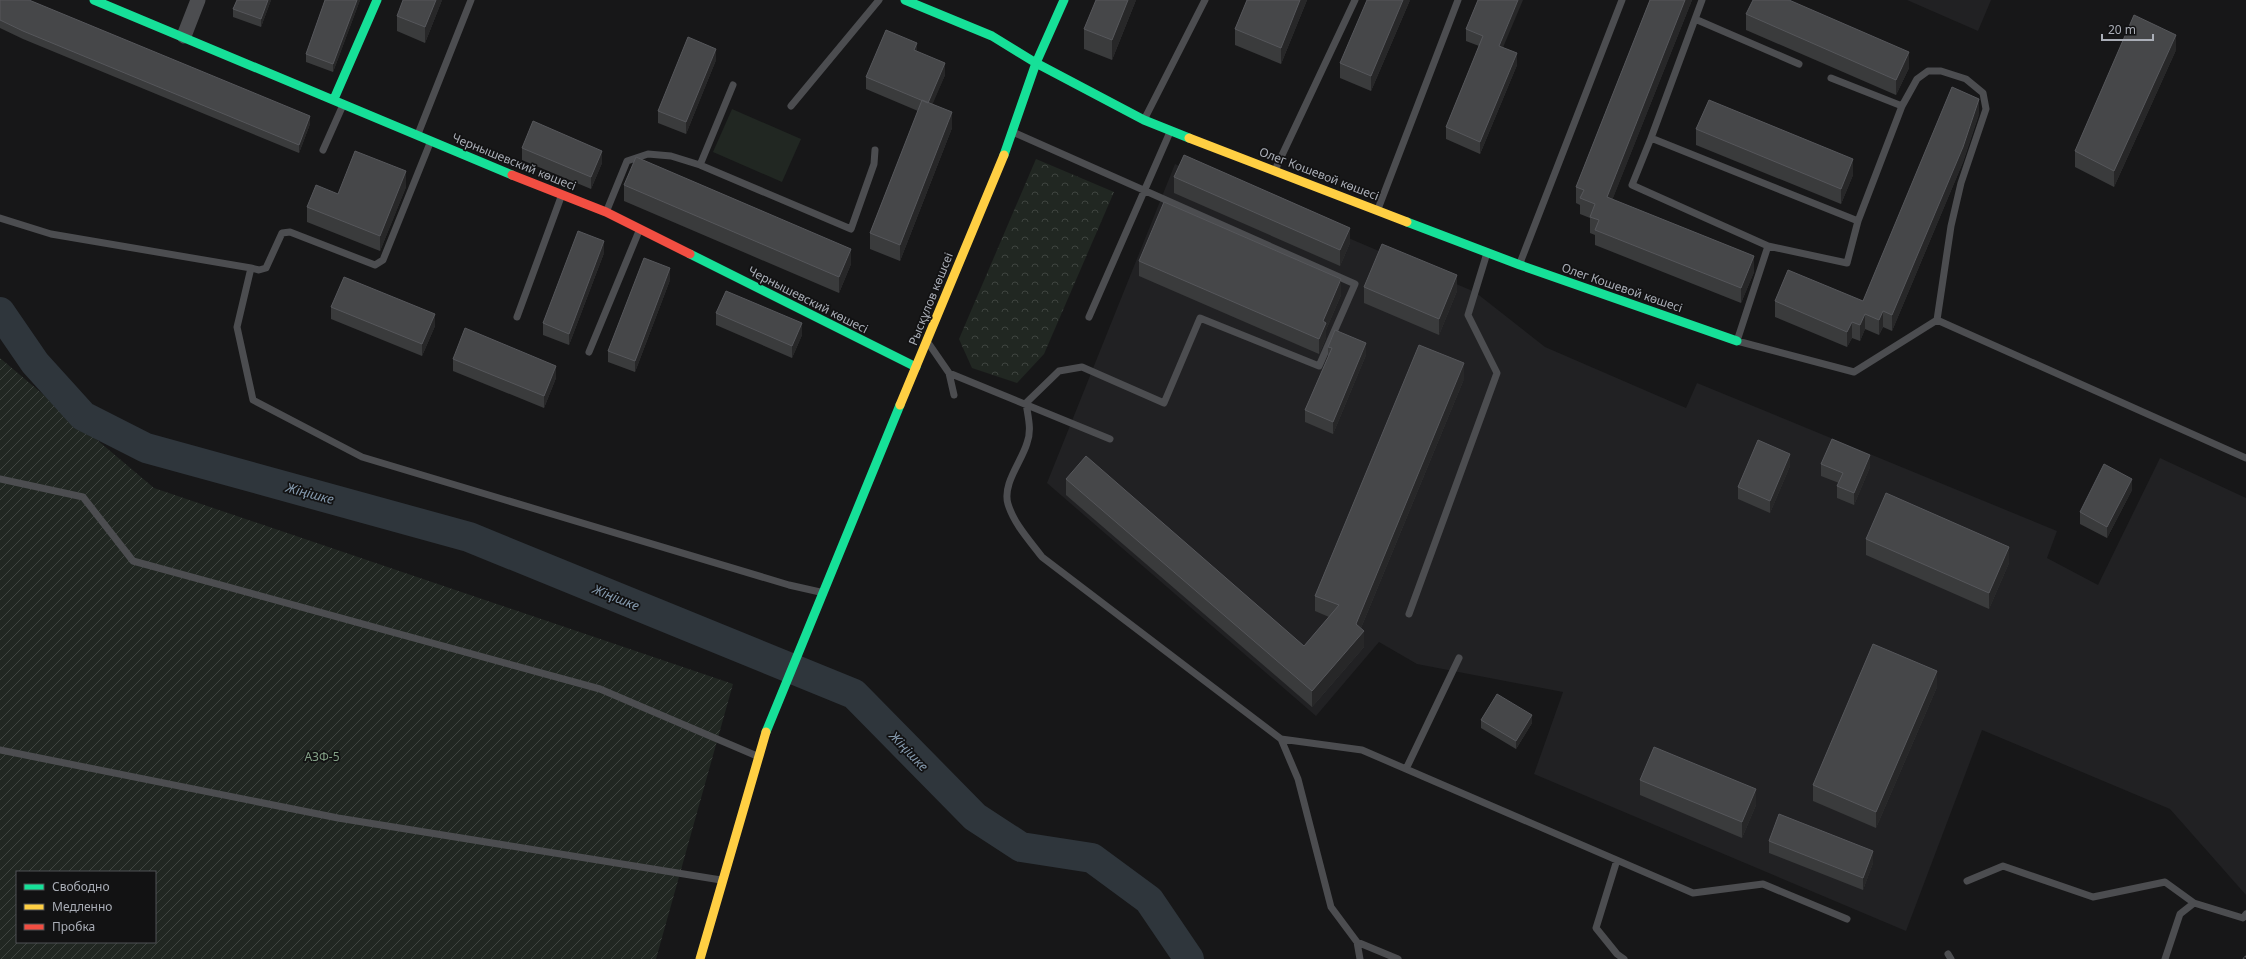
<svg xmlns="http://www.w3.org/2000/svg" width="2246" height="959" font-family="'Noto Sans',sans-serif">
<defs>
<pattern id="forest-crowns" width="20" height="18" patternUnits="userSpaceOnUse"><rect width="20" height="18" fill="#212722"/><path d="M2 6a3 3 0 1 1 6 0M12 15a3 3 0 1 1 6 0" fill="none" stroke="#3f4440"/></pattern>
<pattern id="garden-furrows" width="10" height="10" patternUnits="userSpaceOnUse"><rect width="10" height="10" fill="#212722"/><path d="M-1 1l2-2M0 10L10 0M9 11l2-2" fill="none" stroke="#3f4440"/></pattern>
</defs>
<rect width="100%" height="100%" fill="#171718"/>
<!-- built -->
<path fill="#212123" d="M1907,0H1991L1978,31Z
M1175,164L1475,292L1545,347L1686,408L1697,383L2057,531L2047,558L2098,585L2160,458L2246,498V895L2170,809L1982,730L1906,931L1534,774L1563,692L1417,664L1379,642L1316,716L1047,483Z"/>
<!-- grass -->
<path fill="#212722" d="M732,109L801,139L782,182L713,152Z"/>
<!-- forest -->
<path fill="url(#forest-crowns)" d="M1036,159L1114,192L1044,354L1017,383L972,368L959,339Z"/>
<!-- garden -->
<path fill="url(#garden-furrows)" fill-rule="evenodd" d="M0,358L154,488L733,684L656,959H0ZM17,872H155V942H17Z"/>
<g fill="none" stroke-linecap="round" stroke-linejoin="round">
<!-- river -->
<path stroke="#2f363c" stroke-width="30" d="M0,312L35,363L83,416L146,448L469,537L854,694L975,817L1021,847L1092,858L1149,900L1189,959"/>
<!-- lane -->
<path stroke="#4c4d50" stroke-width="7" d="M1695,19L1702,0
M1831,78L1902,106L1858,221
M733,85L700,165L851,229L874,164L875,150
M791,106L879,0
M1902,106L1917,79L1928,71H1941L1966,79L1983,93L1986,109L1961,183L1951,226L1937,320
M1145,118L1205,0
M1015,133L1355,284L1319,366L1200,318L1164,403L1082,367L1059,371L1026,403C1028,417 1032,430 1027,443C1022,461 1002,484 1008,504C1014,524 1030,541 1042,557L1281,739L1362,750L1693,893L1763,884L1847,919
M418,134L471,0
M1651,138L1695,19L1799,64
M323,150L343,105
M1275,170L1355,0
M1378,209L1458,0
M607,210L627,161L648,154L671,156L700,165
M0,218L51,234L251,268L237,327L253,400L362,457L789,585L820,592
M1768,246L1847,263L1858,221L1651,138L1632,185L1768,246L1737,341L1854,372L1937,320L2246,458
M1520,263L1622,0
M251,268L259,270L266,268L282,233L290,232L375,265L383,260L430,143
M517,317L561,197
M1089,317L1170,132
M929,344L949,373L954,395
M589,352L639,231
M949,373L1110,439
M0,479L83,497L133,561L600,689L757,756
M1409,614L1497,373L1468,315L1487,253
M1281,739L1298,779L1331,907L1357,942L1360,959
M0,750L338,818L721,880
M1406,769L1459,658
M1617,860L1596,928L1617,954L1624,959
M1967,881L2003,866L2093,897L2165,882L2194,903
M1357,942L1398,959
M1948,954L1951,959
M2165,959L2180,914L2194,903L2243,918L2246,914"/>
<!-- street -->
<path stroke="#4c4d50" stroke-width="15" d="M184,36L198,0"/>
<!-- fast -->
<path stroke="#16e098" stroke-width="9" d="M94,0L512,175
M905,0L992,36L1036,63L1144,120L1189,138
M334,99L377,0
M1004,155L1036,63L1064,0
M1407,222L1520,265L1737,341
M690,254L916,367
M766,732L900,405"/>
<!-- slow -->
<path stroke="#ffcf43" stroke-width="9" d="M1189,138L1407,222
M900,405L1004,155
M700,959L766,732"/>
<!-- jam -->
<path stroke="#f24e42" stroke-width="9" d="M512,175L606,212L690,254"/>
<!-- rail casing -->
<g stroke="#4d4e51" stroke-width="4.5">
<path id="rail" d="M2245,959L2246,958"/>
</g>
<!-- rail -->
<use href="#rail" stroke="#121213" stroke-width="3" stroke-dasharray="9" stroke-linecap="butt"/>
</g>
<!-- wall -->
<path fill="#3a3b3c" d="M0,0L310,124L299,153L23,39L0,28Z
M237,0H271L261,27L233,17V9Z
M325,0H360L333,72L306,62V54Z
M442,0L425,43L397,31V16Z
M1136,0L1112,60L1084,49V29Z
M1247,0H1307L1281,64L1235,45V29Z
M1410,0L1371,91L1340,78V63Z
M1478,0L1503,47L1517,65L1480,154L1446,139V127L1479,46L1466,41V29Z
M1650,0H1692L1612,200L1754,272L1741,303L1595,245V235L1590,233V218L1580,214V205L1576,203V187Z
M1746,14L1909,68L1896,95L1746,30Z
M2176,50L2114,187L2075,167V151Z
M917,51L945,75L932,104L952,128L900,261L870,249V233L918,111L866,89V77Z
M716,60L686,134L658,123V111Z
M1979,114L1963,162L1892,331L1883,327L1879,335L1865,329L1860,341L1852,338L1847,347L1775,317V301H1863Z
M1696,129L1853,175L1841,204L1696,145Z
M522,148L602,163L591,189L522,160Z
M1174,177L1350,243L1340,266L1174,193Z
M624,185L851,264L839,293L624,201Z
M406,187L380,251L307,222V207L338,194Z
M604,253L569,345L543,335V323Z
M1139,261L1341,295L1326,330V338L1319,354L1139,276Z
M670,280L635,372L608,362V351Z
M1364,287L1457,291L1439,335L1364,303Z
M331,307L435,326L422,356L331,319Z
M716,313L802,335L792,358L716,325Z
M1328,347L1366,355L1333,434L1305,422V410L1328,357Z
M453,359L556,378L544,408L453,371Z
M1464,379L1361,628L1364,647L1312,707L1066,495V479L1304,646L1329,617L1315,611V596Z
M1821,464L1870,467L1854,505L1837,498V486L1839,483L1821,476Z
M1790,466L1770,513L1738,499V487Z
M2132,490L2107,538L2080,524V512Z
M1866,539L2009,563L1989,609L1866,555Z
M1937,687L1876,828L1813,801V785Z
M1481,720L1532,723L1516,749L1481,728Z
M1640,780L1756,805L1742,838L1640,795Z
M1769,841L1873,863L1863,890L1769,853Z"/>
<!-- shaded-wall -->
<path fill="#272728" d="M268,0H271L261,27V19Z
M357,0H360L333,72V64Z
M436,0H442L425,43V27Z
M1128,0H1136L1112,60V40Z
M1300,0H1307L1281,64V48Z
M1403,0H1410L1371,91V76Z
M1518,0H1523L1499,57V46Z
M1685,0H1692L1607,213V197Z
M2176,35V50L2114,187V171Z
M917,43V54L914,50Z
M716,49V60L686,134V122Z
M1909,52V68L1896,95V80Z
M1517,53V65L1480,154V142Z
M945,63V75L928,115V103Z
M1979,99V114L1963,162L1892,331V315Z
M952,112V128L900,261V245Z
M310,116V124L299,153V145Z
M602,151V163L591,189V177Z
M1853,159V175L1841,204V189Z
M406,171V187L380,251V236Z
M1350,228V243L1340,266V250Z
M604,241V253L569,345V334Z
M851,249V264L839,293V277Z
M1754,256V272L1741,303V288Z
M670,268V280L635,372V361Z
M1457,275V291L1439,335V319Z
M1341,279V295L1326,330V338L1319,354V339L1323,321Z
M1883,311V327L1879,335V320Z
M435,314V326L422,356V344Z
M1865,314V329L1860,341V325Z
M1852,322V338L1847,347V332Z
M802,323V335L792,358V346Z
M1366,343V355L1333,434V422Z
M1464,363V379L1356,640V624Z
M556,366V378L544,408V396Z
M1790,454V466L1770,513V501Z
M1870,455V467L1854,505V493Z
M2132,479V490L2107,538V527Z
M2009,547V563L1989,609V593Z
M1364,631V647L1312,707V691Z
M1937,671V687L1876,828V812Z
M1532,715V723L1516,749V741Z
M1756,789V805L1742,838V822Z
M1873,851V863L1863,890V878Z"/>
<!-- building -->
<path fill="#464749" stroke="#56575b" d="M0,0H29L310,116L299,145L23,31L0,20Z
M237,0H268L261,19L233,9Z
M325,0H357L333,64L306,54Z
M403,0H436L425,27L397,16Z
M1096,0H1128L1112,40L1084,29Z
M1247,0H1300L1281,48L1235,29Z
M1367,0H1403L1371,76L1340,63Z
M1478,0H1518L1499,46L1517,53L1480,142L1446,127L1483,36L1466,29Z
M1650,0H1685L1607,197L1754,256L1741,288L1595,230L1599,220L1590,217L1595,204L1580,198L1584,190L1576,187Z
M1753,0H1789L1909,52L1896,80L1746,14Z
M2134,15L2176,35L2114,171L2075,151Z
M886,30L917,43L914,50L945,63L928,103L866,77Z
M688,37L716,49L686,122L658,111Z
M1952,87L1979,99L1963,147L1892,315L1883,311L1879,320L1865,314L1860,325L1852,322L1847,332L1775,301L1788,270L1863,301Z
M922,100L952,112L900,245L870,233Z
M1709,100L1853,159L1841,189L1696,129Z
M533,121L602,151L591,177L522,148Z
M355,151L406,171L380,236L307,207L316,185L338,194Z
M1184,155L1350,228L1340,250L1174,177Z
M636,157L851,249L839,277L624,185Z
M1164,202L1341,279L1323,321L1326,323L1319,339L1139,261Z
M578,231L604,241L569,334L543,323Z
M1382,244L1457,275L1439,319L1364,287Z
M644,258L670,268L635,361L608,351Z
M344,277L435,314L422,344L331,307Z
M726,291L802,323L792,346L716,313Z
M465,328L556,366L544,396L453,359Z
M1335,330L1366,343L1333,422L1305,410L1332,348L1328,347Z
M1419,345L1464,363L1356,624L1364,631L1312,691L1066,479L1086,456L1304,646L1339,605L1315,596Z
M1832,439L1870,455L1854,493L1837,486L1843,473L1821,464Z
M1758,440L1790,454L1770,501L1738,487Z
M2104,464L2132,479L2107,527L2080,512Z
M1886,493L2009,547L1989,593L1866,539Z
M1873,644L1937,671L1876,812L1813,785Z
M1497,694L1532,715L1516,741L1481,720Z
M1654,747L1756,789L1742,822L1640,780Z
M1779,814L1873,851L1863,878L1769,841Z"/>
<g text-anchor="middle" stroke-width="3.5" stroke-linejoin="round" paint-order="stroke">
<!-- street labels -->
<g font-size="12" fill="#aaaeb7" stroke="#121213">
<text transform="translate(514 162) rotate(22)" y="4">Чернышевский көшесі</text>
<text transform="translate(1319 174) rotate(21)" y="4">Олег Кошевой көшесі</text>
<text transform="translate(1622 288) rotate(19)" y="4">Олег Кошевой көшесі</text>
<text transform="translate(931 299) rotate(-68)" y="4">Рысқұлов көшсеі</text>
<text transform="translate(808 300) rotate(27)" y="4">Чернышевский көшесі</text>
</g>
<!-- park labels -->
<g font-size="12" fill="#83a086" stroke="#121213">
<text x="322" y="761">АЗФ-5</text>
</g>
<!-- water labels -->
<g font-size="13" font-style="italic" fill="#859aae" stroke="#121213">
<text transform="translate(310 493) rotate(15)" y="5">Жіңішке</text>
<text transform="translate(616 597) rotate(22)" y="5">Жіңішке</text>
<text transform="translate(909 751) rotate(46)" y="5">Жіңішке</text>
</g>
</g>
<!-- legend -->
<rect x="16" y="871" width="140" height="72" fill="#121213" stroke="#4f5055"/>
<rect x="24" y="884" width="20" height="6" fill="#16e098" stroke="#4f5055"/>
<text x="52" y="891" font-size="12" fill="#aaaeb7">Свободно</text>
<rect x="24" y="904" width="20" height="6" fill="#ffcf43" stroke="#4f5055"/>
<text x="52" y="911" font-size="12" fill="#aaaeb7">Медленно</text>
<rect x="24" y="924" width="20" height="6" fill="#f24e42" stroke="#4f5055"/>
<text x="52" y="931" font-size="12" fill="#aaaeb7">Пробка</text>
<!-- scale -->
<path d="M2102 34v6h51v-6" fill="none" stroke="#aaaeb7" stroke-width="2"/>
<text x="2108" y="34" font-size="12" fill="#aaaeb7" stroke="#121213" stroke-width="3" paint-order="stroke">20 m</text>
</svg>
